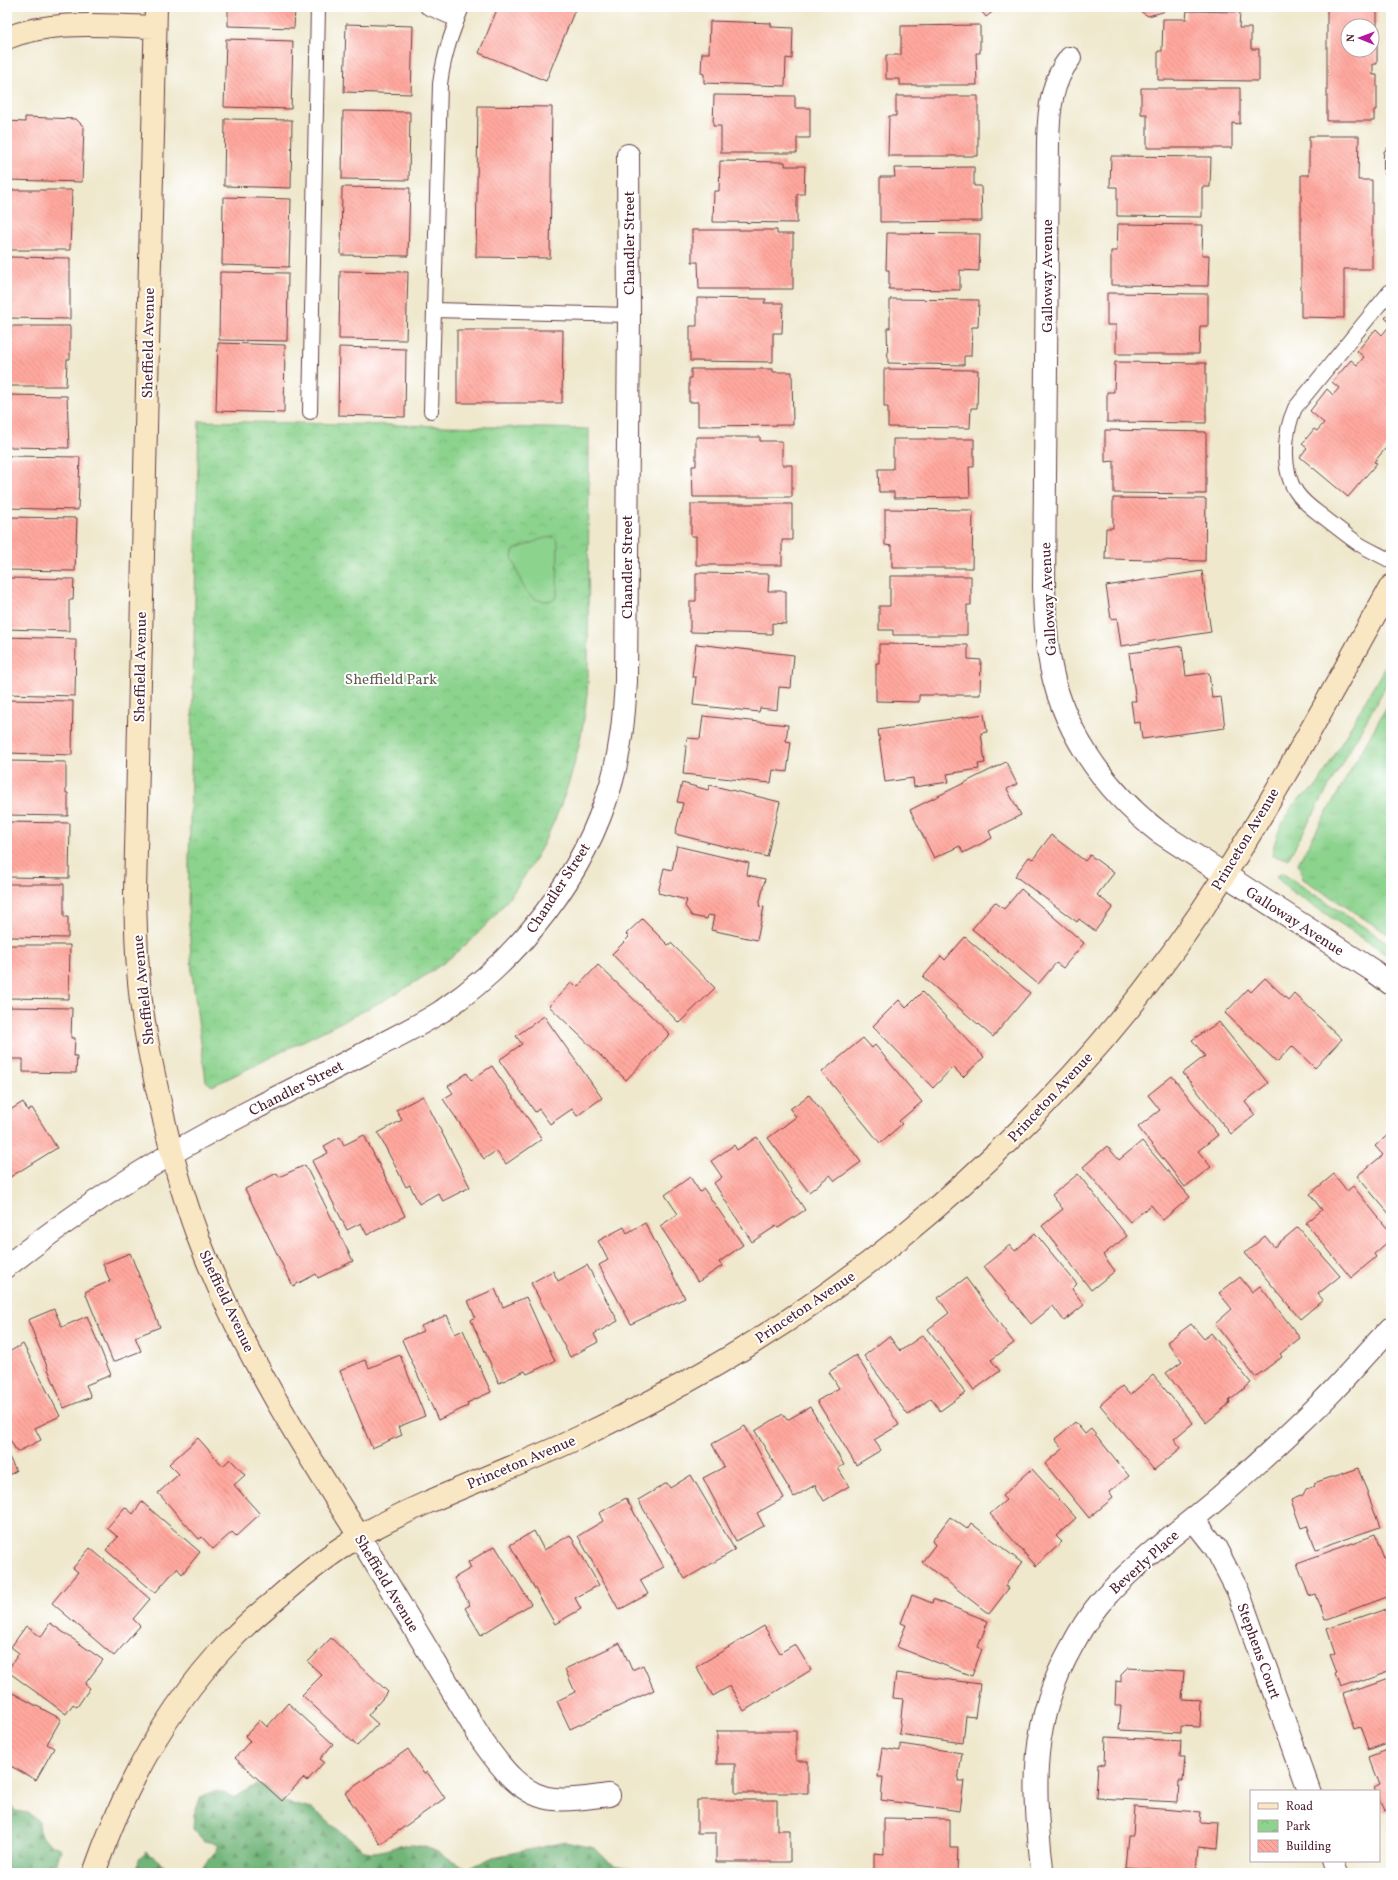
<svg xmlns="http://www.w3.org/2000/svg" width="1398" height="1880" font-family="Vollkorn,serif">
<defs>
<pattern id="grass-tufts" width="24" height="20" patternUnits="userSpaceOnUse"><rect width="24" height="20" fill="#8cd38e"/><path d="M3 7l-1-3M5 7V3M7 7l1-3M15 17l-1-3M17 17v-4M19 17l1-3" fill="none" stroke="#7ab57b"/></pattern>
<pattern id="forest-firs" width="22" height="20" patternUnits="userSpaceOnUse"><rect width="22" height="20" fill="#71b579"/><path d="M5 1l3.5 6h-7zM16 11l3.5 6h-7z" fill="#5f9363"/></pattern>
<pattern id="park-crowns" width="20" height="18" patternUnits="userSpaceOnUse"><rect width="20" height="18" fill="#8cd38e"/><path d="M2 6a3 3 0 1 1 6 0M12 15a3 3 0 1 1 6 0" fill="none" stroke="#7ab57b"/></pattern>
<pattern id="building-back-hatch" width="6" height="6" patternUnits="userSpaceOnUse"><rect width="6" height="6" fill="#ffa79e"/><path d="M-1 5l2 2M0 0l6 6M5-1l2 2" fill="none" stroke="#dc8f88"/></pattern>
</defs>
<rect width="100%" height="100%" fill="#fff"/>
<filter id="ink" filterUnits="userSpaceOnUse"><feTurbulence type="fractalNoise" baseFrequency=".025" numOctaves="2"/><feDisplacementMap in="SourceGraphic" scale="8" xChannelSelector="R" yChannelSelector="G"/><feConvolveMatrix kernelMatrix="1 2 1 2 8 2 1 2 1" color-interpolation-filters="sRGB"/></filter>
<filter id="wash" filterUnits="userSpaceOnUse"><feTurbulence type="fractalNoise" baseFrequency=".012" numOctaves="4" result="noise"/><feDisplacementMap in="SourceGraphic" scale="16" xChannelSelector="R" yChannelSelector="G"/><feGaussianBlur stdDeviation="0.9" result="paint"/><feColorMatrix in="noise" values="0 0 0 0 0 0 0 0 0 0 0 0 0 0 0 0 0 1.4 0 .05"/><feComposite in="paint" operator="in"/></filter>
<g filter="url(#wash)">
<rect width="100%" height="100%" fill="#efe8cd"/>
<!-- grass -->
<path fill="url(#grass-tufts)" stroke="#6b795c" d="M1391,656V677L1288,859L1272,856C1273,841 1287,809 1299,799C1305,795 1312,791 1317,786Z
M1391,699V936L1303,879L1298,863Z
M1282,873L1391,945V957L1288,889L1276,876Z"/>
<!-- forest -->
<path fill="url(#forest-firs)" stroke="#5e6a52" d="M256,1785L265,1786L281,1801L312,1809L365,1851C380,1855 393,1845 408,1845C430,1844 450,1859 468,1869L493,1857L566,1842L595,1848L608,1861L614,1865L630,1868L642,1873H197L216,1851L219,1844L204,1841L193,1829L194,1814L201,1797L215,1790L234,1797Z
M7,1802L16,1811L28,1813L39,1821C39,1839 46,1841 61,1849L54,1873H7Z
M147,1852L168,1868L191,1873H136L139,1859Z"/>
<!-- park -->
<path fill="url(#park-crowns)" stroke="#6b795c" d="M199,421L589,429L588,681C581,794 527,907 432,971C393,998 349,1018 307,1039C276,1054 245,1071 212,1086L206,1081L192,974L188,907Z"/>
<!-- pitch -->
<path fill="#8cd38e" stroke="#6b795c" d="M554,537L557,540L558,544L557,597C553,600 550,601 545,601C523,601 519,574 512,557L514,550L544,538Z"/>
<g id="blocks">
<!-- building -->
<path fill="url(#building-back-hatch)" d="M228,7H295L294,28L228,26Z
M498,7H576L546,81L479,53Z
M978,7H999L986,17Z
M1133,7H1166L1163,12L1148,16Z
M1327,7H1377V25L1348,26V50H1372V29L1373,32H1377V64H1373V75H1377V110H1374V121H1327Z
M1187,11L1240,12L1239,28H1251V49H1259V81L1158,80V51H1162L1163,19H1186Z
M710,21L771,23V27L793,28L792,59L786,58L785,86L704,83V74L701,73L702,53H709Z
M346,24L413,26L411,94L344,92Z
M980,25V53H976L977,85H900V79H886V55H901V26Z
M226,39L293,41L291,109L224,107Z
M1141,88H1240V124L1232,123V148H1147V114H1141Z
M714,95L795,96V108H810V138H797V153H721V126H713Z
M896,96H978V156H888L889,116H896Z
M478,106L552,107L550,258L476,257Z
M343,111L410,112L409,180L342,179Z
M25,117L76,119L84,127L82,182L7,180V121L25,122Z
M225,119L292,120L291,188L224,186Z
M1309,136H1359L1358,180H1372V269H1344V318L1301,317V175H1309Z
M1111,156L1211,157L1210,187H1202V217L1117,216V187H1110Z
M720,161L785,162V166H805L804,194H797V223L713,222L714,191H719Z
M974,167V186H981L982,221L880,222V177H895L894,168Z
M342,187L410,188L408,256L341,255Z
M7,190H72L70,250H7Z
M223,197L291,199L289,267L222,265Z
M1118,224L1203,225L1202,255H1209L1208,286L1111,285V251H1117Z
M692,230H777V234H793V289H699L698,262H692Z
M887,233L980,234L979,271L960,270V290L889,289V270H886Z
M7,257L70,258V319L7,318Z
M340,271L408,272L406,340L339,339Z
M220,272L288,273L287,341L219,340Z
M1107,293L1208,294V326H1200L1199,354H1116V325H1107Z
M697,298L766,299L764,303H783L782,333H773V362L690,361V326H697Z
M890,299L979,300L978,327H972L971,356H964V365L888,363L887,328H890Z
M1391,311V323L1385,318Z
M1391,324V442L1374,462L1377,463L1348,497L1300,457L1307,448L1302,444L1314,429L1317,431L1324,423L1310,411L1327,389L1333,395L1339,388L1332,382L1351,360L1357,365L1364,357L1357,351L1376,329L1382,335Z
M7,326H70V359H67L66,386H7Z
M457,330H563L562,403H457Z
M218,343L285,345L284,413L216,411Z
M339,347L406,349L405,417L338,415Z
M1115,362L1206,363V423L1107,422V392H1114Z
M691,369H773V372H792L793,425L698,426V402H689V378H691Z
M884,369L978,370L977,408H971L970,428L888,427V407H884Z
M7,395L67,396L69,448L7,447Z
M1105,430L1206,432V494L1114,493V461L1105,462Z
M696,437H760V441H782V465H792V497H693L692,466H696Z
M893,439H974V467H969L970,497L894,498V492H879L878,469H893Z
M7,456L80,457L78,510L7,508Z
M1113,498L1206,499L1205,561L1105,559L1106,528H1113Z
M691,504H792V540H782V565H696V536H691Z
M885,509L973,510L972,568H892V546L885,545Z
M7,517L77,518L75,571L7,570Z
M1202,571L1211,632L1121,646L1117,618L1111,619L1106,586Z
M696,573L769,574L768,591H786V624L772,623V634L690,632V601H696Z
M890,576H971V605H967V635H893V630H879V606H890Z
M7,578L74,579L73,600H69V631L7,629Z
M7,637L76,639L75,696L7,694Z
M696,644L794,655L791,688L779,687L777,710L760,708L759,712L693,705L696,677H692Z
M879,644L968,645V659L981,660L980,695H919V702L876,701V663H879Z
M1182,646L1186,676L1209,673L1212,698L1221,697L1225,728L1142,739L1140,722L1134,723L1131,701H1136L1129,653Z
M7,700L73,701L72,755L7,753Z
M984,714L987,732L981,733L985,763L978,764L979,769L947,774L949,782L914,787L913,778L885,782L878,730Z
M703,716L788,725L786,741L791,742L787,772L773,770L771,783L683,774L687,738L700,739Z
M7,761L66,762V793H68V816L7,815Z
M1006,762L1017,784L1007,789L1021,815L989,831L992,838L963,853L960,846L934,858L910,810Z
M682,783L708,790L710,785L780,802L767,857L675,834L683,803L677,802Z
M7,822L70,823L69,878L7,877Z
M1051,835L1085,861L1090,855L1114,873L1097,895L1113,907L1095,931L1079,919L1077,922L1015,876L1029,857L1033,859Z
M677,846L749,863L747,875L765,879L759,906L764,907L757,940L711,930L714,916L708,915L707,919L692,916L685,906L687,900L658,893L664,868L672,870Z
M7,884H64V917H68V938L7,937Z
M1021,889L1084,943L1063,968L1056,963L1038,984L972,929L995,902L1004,909Z
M642,919L668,945L671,943L715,988L679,1023L612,954L629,937L626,934Z
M965,937L1030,993L993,1037L923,977L941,956L945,960Z
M7,945H70L69,999L7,998Z
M598,965L670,1034L626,1080L549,1006L572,982L577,987Z
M1265,978L1288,1000L1294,993L1342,1039L1315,1068L1292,1046L1277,1062L1225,1013L1248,989L1251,992Z
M922,992L984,1057L963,1077L953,1067L933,1088L873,1026L899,1000L906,1008Z
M7,1007L72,1008L71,1038H75L74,1056H77L76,1073L23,1072V1059H9L10,1051H7Z
M544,1016L602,1098L577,1116L572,1109L550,1124L539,1109L535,1112L499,1060L522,1044L516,1036Z
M1219,1022L1268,1083L1245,1102L1255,1115L1231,1134L1183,1073L1205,1056L1192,1040Z
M863,1038L872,1048L875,1045L922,1102L899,1121L902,1124L880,1143L822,1072Z
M492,1066L542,1139L506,1164L496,1151L484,1159L443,1099L453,1093L448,1086L467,1073L471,1080Z
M1172,1076L1218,1135L1198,1151L1211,1167L1185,1187L1138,1127L1160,1110L1148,1095Z
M809,1095L861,1162L835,1181L830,1175L809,1192L768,1138L796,1117L790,1109Z
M423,1096L470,1187L443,1201L438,1193L419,1204L410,1185L406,1187L378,1133L402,1120L396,1110Z
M23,1102L28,1111L32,1108L57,1148L7,1179V1112Z
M1391,1132V1216L1357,1176L1383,1155L1375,1146Z
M364,1135L405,1216L367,1235L361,1223L347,1230L312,1161L328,1153L324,1146L340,1137L344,1145Z
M757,1137L805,1210L778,1228L776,1226L752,1242L714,1183L722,1177L711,1161L734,1145L737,1150Z
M1142,1141L1190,1197L1163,1220L1151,1205L1130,1222L1083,1167L1107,1146L1119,1160Z
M305,1165L353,1261L318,1278L316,1274L293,1286L245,1189L277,1173L279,1177Z
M1078,1174L1127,1236L1103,1255L1115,1271L1091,1290L1042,1226L1063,1209L1052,1195Z
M1334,1174L1347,1191L1353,1186L1391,1233V1239L1374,1254L1376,1257L1351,1278L1306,1223L1322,1210L1310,1194Z
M690,1177L700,1192L704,1189L743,1245L719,1262L722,1266L698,1282L660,1226L678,1214L665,1195Z
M645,1223L685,1298L631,1324L599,1265L608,1260L598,1241L624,1227L627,1233Z
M1298,1227L1340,1276L1318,1294L1323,1300L1300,1319L1245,1253L1265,1236L1274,1247Z
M1035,1233L1077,1284L1072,1289L1084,1305L1064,1321L1053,1306L1031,1324L984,1266L1010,1245L1015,1251Z
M130,1253L160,1327L135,1337L141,1351L113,1362L85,1292L110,1281L103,1264Z
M587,1265L618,1321L594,1334L598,1342L570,1357L531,1283L553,1271L558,1281Z
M1240,1277L1252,1292L1260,1286L1300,1338L1280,1354L1282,1357L1255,1377L1215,1324L1232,1309L1219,1293Z
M966,1278L1014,1343L991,1360L1000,1371L974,1390L928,1329L949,1313L938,1298Z
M495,1289L503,1307L526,1297L555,1361L527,1374L525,1371L499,1383L471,1320L475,1317L468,1301Z
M54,1309L62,1327L87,1316L111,1375L86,1385L91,1397L64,1408L28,1320Z
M447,1315L455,1334L463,1330L491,1392L467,1403L468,1406L438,1420L402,1340L423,1331L421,1326Z
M1191,1324L1204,1339L1211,1333L1251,1383L1229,1401L1230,1403L1206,1423L1166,1373L1182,1361L1167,1342Z
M923,1335L965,1393L940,1411L931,1398L908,1415L864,1356L889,1336L900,1351Z
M23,1344L60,1416L35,1428L41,1440L17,1452L7,1434V1353Z
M400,1355L425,1416L398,1427L402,1435L372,1448L340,1371L365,1360L369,1368Z
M856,1355L899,1425L874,1440L881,1450L856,1465L817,1401L839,1388L829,1372Z
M1153,1375L1193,1423L1174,1439L1181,1448L1154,1470L1100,1405L1122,1386L1130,1395Z
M810,1407L844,1465L838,1468L849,1486L824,1501L815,1485L794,1497L755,1431L783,1414L787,1420Z
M1075,1422L1085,1434L1091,1429L1129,1476L1109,1492L1113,1498L1089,1518L1045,1464L1063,1449L1055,1439Z
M745,1426L784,1498L757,1513L764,1526L736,1541L703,1478L724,1467L712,1444Z
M198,1438L223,1466L230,1459L245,1475L234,1485L260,1514L236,1536L232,1532L213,1549L202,1537L199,1539L158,1493L179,1474L169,1464Z
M7,1453L16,1471L7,1476Z
M1358,1468L1380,1527L1316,1549L1307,1526L1301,1528L1291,1500L1303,1495L1306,1489L1315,1486L1314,1483Z
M1032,1469L1076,1518L1056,1536L1062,1542L1036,1566L990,1514L1006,1500L1002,1496Z
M691,1475L735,1550L685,1579L638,1500L667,1483L670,1488Z
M626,1498L664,1567L640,1580L648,1594L619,1610L578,1536L603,1521L599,1513Z
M142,1502L200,1552L182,1574L177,1568L155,1593L106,1550L118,1537L107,1528L125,1507L133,1514Z
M950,1517L967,1529L971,1523L1022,1563L1005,1586L1009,1588L989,1614L922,1562L935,1545L932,1541Z
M534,1531L544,1550L570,1535L599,1585L575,1598L581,1609L555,1624L510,1545Z
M1375,1535L1384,1558L1387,1556L1391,1566V1595L1325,1620L1316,1594L1309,1596L1297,1563Z
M495,1546L531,1604L481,1635L465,1608L470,1605L454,1578L471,1568L468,1562Z
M90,1548L150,1599L133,1619L140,1626L114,1656L52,1603L78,1572L73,1568Z
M912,1595L932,1603L933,1599L988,1621L978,1647L982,1649L972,1676L897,1647L906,1625L901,1623Z
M1388,1608L1391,1614V1670L1340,1688L1335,1674L1337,1673L1330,1655L1335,1653L1327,1629Z
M50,1623L103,1660L85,1684L90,1688L77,1707L73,1704L66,1714L7,1671L19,1653L11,1647L26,1626L41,1637Z
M764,1626L780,1653L795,1644L811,1670L744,1711L730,1686L713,1696L696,1667Z
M331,1638L388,1692L368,1715L378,1724L357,1746L302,1695L322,1675L308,1662Z
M620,1643L632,1670L643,1665L654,1690L570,1729L557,1701L575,1692L565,1669Z
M1128,1668L1184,1671L1182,1699L1201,1700L1200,1727L1181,1726V1733L1119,1730L1121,1706H1115L1116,1681L1121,1682V1675Z
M896,1673L980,1684L975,1717L966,1716L963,1743L899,1734L903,1699L893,1698Z
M1391,1677V1743L1369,1751L1361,1727L1355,1729L1343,1694Z
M7,1690L61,1719L47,1744L54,1748L36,1780L7,1764Z
M288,1703L333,1744L320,1759L324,1762L307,1781L303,1778L282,1801L235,1758L250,1741L245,1736L260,1720L267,1727Z
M717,1731H796V1761H808V1793H735V1764H717Z
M1106,1737L1181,1741L1180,1757H1185L1183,1781H1179L1178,1802L1096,1798L1098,1764L1105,1765Z
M900,1744L962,1753L958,1781H964L960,1811L881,1800L883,1777H878L882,1748L900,1751Z
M408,1749L424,1774L427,1772L445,1798L380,1844L345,1793Z
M1391,1749V1810L1384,1812L1379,1798V1791H1376L1374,1786L1380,1783L1370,1757Z
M697,1800H777V1830H790V1862H716V1833H697Z
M1135,1807L1200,1812L1199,1822L1220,1823L1218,1848L1198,1846L1196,1873L1125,1868L1128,1835H1133Z
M884,1818L950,1819V1847H958L957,1873H874V1853L884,1854Z"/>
</g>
</g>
<g filter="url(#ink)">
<use href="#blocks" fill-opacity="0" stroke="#633d43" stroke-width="1"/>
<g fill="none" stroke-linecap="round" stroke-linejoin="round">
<!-- lane casing -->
<g stroke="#633d43" stroke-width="16">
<path id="lane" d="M427,7L457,20
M462,7C451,35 444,54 440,84L434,310L629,315
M1391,155V170
M1391,290L1295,408C1284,432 1281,471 1297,493C1304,503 1313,509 1322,516C1334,525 1346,535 1359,544C1369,550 1380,555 1391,561
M431,411L434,310
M310,412L318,7"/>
</g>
<!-- street casing -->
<g stroke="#633d43" stroke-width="24">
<path id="street" d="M1070,58C1051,82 1049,110 1048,140L1044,588C1045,610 1045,633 1049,655C1059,726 1103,789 1159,832L1372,970L1391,984
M7,1266C71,1216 138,1171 210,1132C260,1105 312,1080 363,1054C389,1040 417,1027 442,1011C521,957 584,876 611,784C621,750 624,716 626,681L629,315L628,155
M1193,1519L1215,1547L1238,1591L1309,1791
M359,1536L483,1742C500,1766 521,1796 554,1799C572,1801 591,1797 609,1795
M1333,1861L1337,1873
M1042,1868C1033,1786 1030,1721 1072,1646C1082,1627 1094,1608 1109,1593C1143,1556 1185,1527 1223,1494C1257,1464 1291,1433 1323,1401C1347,1377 1368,1351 1391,1328"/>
</g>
<!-- secondary casing -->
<g stroke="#633d43" stroke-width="24">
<path id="secondary" d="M156,7L135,892C136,938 137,983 145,1028C150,1059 157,1089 164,1120C174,1164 186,1207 203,1250C243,1352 301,1444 359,1536
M7,38C53,19 107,26 155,27
M94,1873C124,1787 168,1705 232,1639C245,1625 260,1613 274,1601C302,1576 331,1552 365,1533C434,1495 509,1471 580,1437C693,1383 803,1317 900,1238C1027,1134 1139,1012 1226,873C1285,780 1337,682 1391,586"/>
</g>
<!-- lane -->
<use href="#lane" stroke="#fff" stroke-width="14"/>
<!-- street -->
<use href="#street" stroke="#fff" stroke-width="22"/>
<!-- secondary -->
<use href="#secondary" stroke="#f9e7c3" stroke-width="22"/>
</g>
</g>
<g text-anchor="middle" stroke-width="4" stroke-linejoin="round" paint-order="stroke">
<!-- street labels -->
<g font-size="15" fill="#4a1f2b" stroke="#fff">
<text transform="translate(629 243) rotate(-90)" y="5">Chandler Street</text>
<text transform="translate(1047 276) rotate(-90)" y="5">Galloway Avenue</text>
<text transform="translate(148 343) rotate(-89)" y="5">Sheffield Avenue</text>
<text transform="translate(627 567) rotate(-90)" y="5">Chandler Street</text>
<text transform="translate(1048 599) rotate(-93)" y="5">Galloway Avenue</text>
<text transform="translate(140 667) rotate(-89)" y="5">Sheffield Avenue</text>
<text transform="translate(1245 839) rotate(-59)" y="5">Princeton Avenue</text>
<text transform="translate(558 888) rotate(-57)" y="5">Chandler Street</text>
<text transform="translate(1295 921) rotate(33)" y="5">Galloway Avenue</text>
<text transform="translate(143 990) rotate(-96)" y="5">Sheffield Avenue</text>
<text transform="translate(296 1088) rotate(-27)" y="5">Chandler Street</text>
<text transform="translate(1050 1097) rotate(-47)" y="5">Princeton Avenue</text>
<text transform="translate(227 1301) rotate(65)" y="5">Sheffield Avenue</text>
<text transform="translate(805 1307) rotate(-34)" y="5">Princeton Avenue</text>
<text transform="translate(521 1462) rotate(-23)" y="5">Princeton Avenue</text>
<text transform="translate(1144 1562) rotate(-42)" y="5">Beverly Place</text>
<text transform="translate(387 1583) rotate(59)" y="5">Sheffield Avenue</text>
<text transform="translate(1259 1651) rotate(70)" y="5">Stephens Court</text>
</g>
<!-- park labels -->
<g font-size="15" fill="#615e4e" stroke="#fff">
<text x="391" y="684">Sheffield Park</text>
</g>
</g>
<!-- margin -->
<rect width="1398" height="1880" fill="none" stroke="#fff" stroke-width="24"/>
<!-- legend -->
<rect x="1250" y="1790" width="130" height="72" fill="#ffffff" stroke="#b7a5aa"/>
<rect x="1258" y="1803" width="20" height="6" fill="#f9e7c3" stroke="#b7a5aa"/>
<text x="1286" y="1810" font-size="12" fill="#4a1f2b">Road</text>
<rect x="1258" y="1820" width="20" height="12" fill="url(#park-crowns)" stroke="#b7a5aa"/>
<text x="1286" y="1830" font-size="12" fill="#4a1f2b">Park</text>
<rect x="1258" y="1840" width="20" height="12" fill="url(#building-back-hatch)" stroke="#b7a5aa"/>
<text x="1286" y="1850" font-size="12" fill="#4a1f2b">Building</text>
<!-- north arrow -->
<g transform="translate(1360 38) rotate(271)"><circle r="19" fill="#ffffff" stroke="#b7a5aa"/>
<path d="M0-3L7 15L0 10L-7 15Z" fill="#b5179e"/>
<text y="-6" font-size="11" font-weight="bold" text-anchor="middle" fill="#4a1f2b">N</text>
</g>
</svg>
